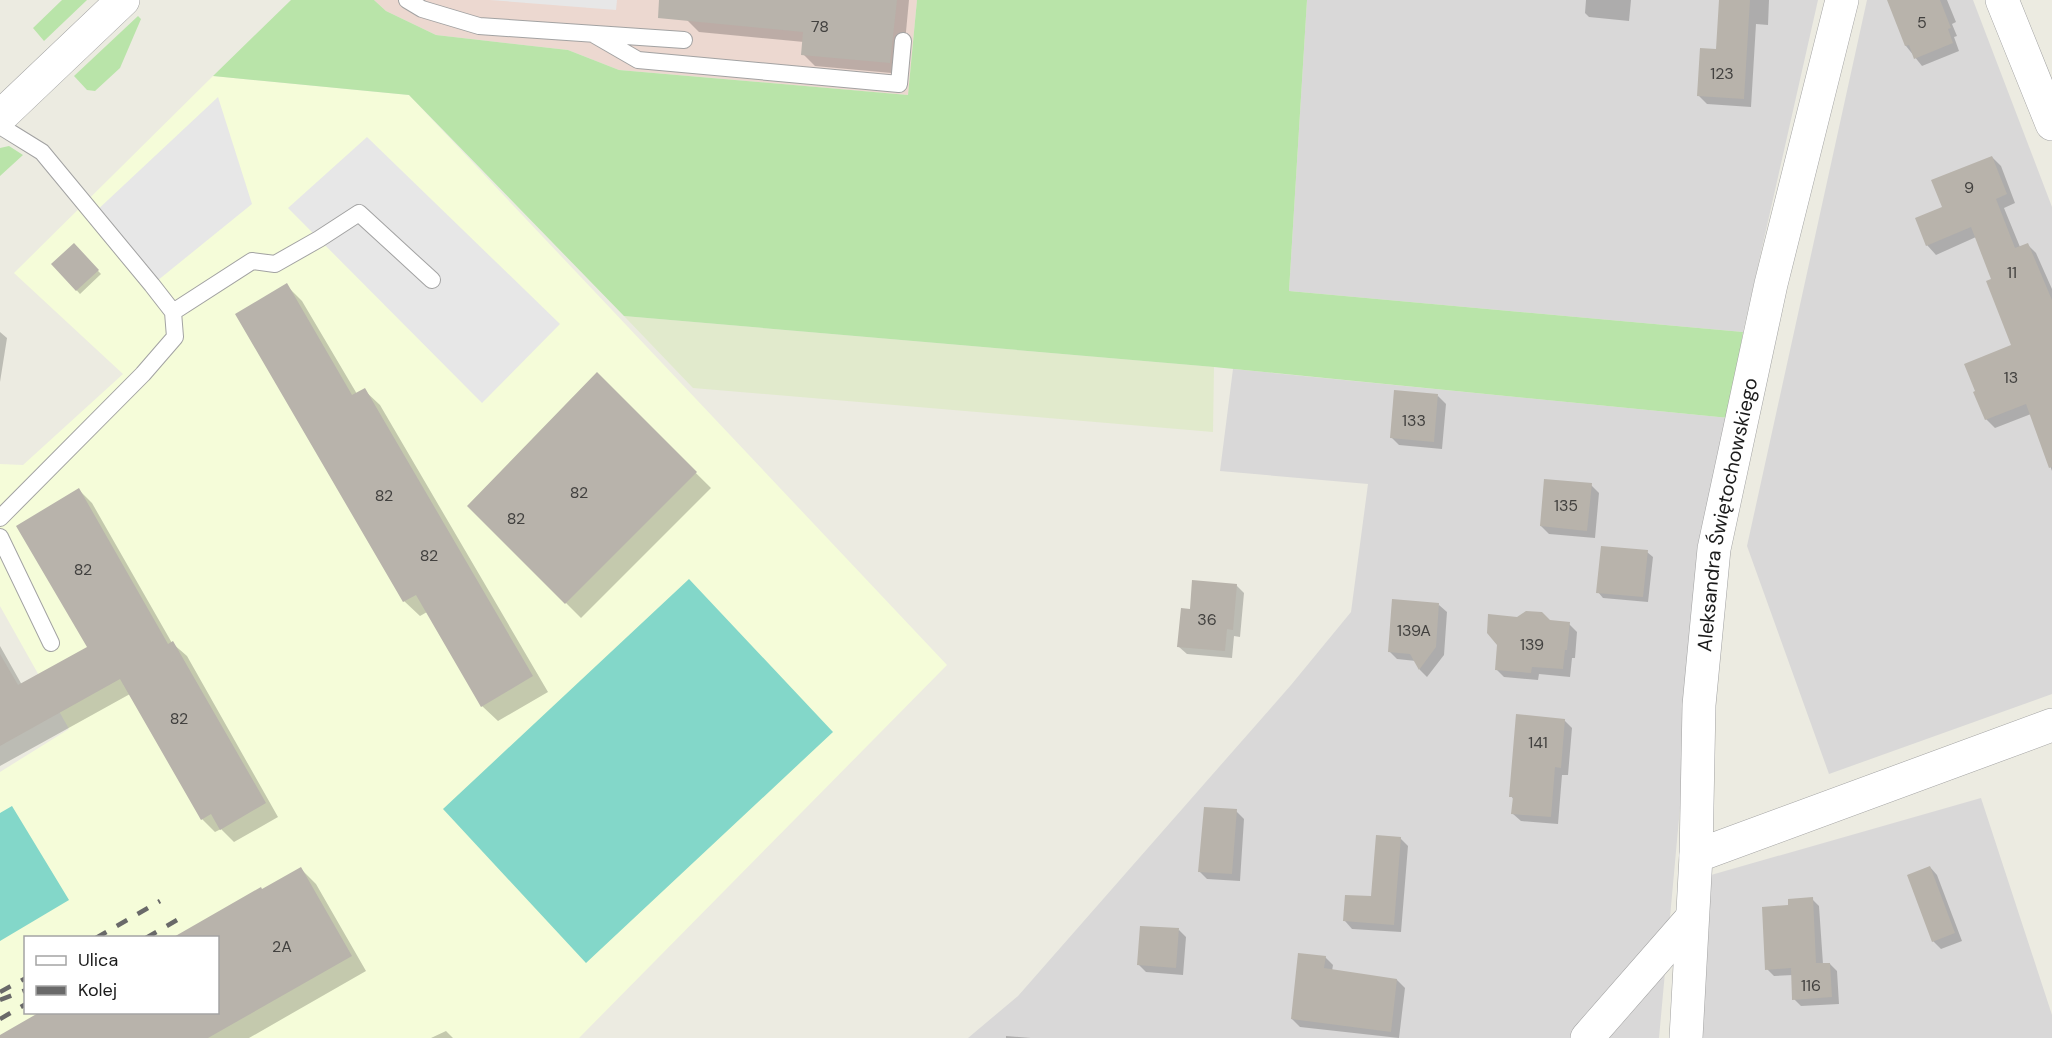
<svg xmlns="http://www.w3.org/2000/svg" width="2052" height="1038" font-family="'DM Sans',sans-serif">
<rect width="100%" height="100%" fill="#ecebe1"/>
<!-- residential -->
<path fill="#d9d8d8" d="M1307,0H1818L1743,332L1289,291Z
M1867,0H1973L2052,207V694L1829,774L1747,546Z
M1233,369L1729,418L1704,544L1659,1038H968L1018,996L1291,685L1351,612L1368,484L1220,471Z
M1981,798L2052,1015V1038H1697L1711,875Z"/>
<!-- commercial -->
<path fill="#ecd8d0" d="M374,0H917L908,95L619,70L568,50L436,35L386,11Z"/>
<!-- education -->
<path fill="#f5fcd9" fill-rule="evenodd" d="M213,76L409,95L947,665L579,1038H0V772L69,729L0,606V464L23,465L123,374L14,273ZM26,938H218V1012H26Z"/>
<!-- farmland -->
<path fill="#e1eacc" d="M624,316L1214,367L1213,432L693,388Z"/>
<!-- grass -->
<path fill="#b9e4a9" d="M62,0H87L44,41L33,28Z
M291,0H374L386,11L436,35L568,50L619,70L908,95L917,0H1307L1289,291L1743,332L1729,418L1214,367L624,316L409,95L213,76Z
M138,16L141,19L120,68L95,91L87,90L74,76Z
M9,146L23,155L0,176V148Z"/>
<!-- pitch -->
<path fill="#83d7c9" d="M689,579L833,732L586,963L443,809Z
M12,806L69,900L0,941V813Z"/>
<!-- parking -->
<path fill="#e7e7e7" d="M490,0H617L616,10Z
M218,97L252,204L152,285L93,214Z
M367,137L560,324L482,403L288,208Z"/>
<!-- shadow -->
<path fill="#0003" d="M689,0H909L902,74L815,66L803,54L804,42L699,32L687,20Z
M1586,0H1631L1629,21L1589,17L1585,13Z
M1721,0H1769L1768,25L1756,24L1751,107L1707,104L1699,96L1718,51Z
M1888,0H1947L1956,22L1952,24L1957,36L1954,37L1959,51L1922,66L1906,46Z
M1992,157L2001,166L2015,203L2004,208L2020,247L2027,244L2036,253L2052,289V471L2031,414L1995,428L1986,419L2013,346L1993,279L1976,237L1936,255L1927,245L1944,208Z
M73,245L101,274L80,294L53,264Z
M286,285L302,301L357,394L364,390L380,405L548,692L498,721L482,706L427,612L420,616L404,601Z
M0,332L7,338L0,382Z
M597,375L711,488L581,618L469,506Z
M1438,396L1446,404L1442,449L1399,445L1391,437Z
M1591,485L1599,493L1595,538L1549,534L1541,526Z
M79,490L92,503L172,643L187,656L278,817L234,842L221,829L215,832L202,819L130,694L0,766V646L22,685L89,647Z
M1647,552L1653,557L1648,602L1603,598L1598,592Z
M1236,585L1244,593L1240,637L1234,636L1232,658L1187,654L1179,647L1191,611Z
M1439,605L1447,612L1444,655L1427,677L1420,670L1416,661L1397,659L1389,651Z
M1569,624L1577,632L1575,658H1572L1570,677L1539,674L1538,680L1504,677L1496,669Z
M1564,720L1572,728L1568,775H1562L1558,824L1521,821L1513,814L1514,800L1511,796Z
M1236,811L1244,819L1240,881L1207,879L1199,871Z
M1400,838L1408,846L1401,932L1352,929L1345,921L1372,898Z
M1930,867L1937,875L1962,941L1941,949L1933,941Z
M301,869L316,884L366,971L249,1038H0L218,1012V938L262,890Z
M1812,899L1819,906L1823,964H1830L1837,971L1839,1004L1801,1006L1794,999L1793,975L1774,976L1767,969L1789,907Z
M1179,930L1186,937L1183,975L1146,972L1138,964Z
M1325,957L1333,965L1332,971L1397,980L1405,988L1399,1038L1300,1027L1292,1019Z
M446,1031L453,1038H431Z
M1006,1036L1031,1038H1006Z"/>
<!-- building -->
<path fill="#b8b3ab" d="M659,0H897L890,63L801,55L803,32L658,18Z
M1719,0H1750L1744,99L1697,96L1700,48L1716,49Z
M1887,0H1940L1951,28L1948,29L1953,43L1914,59L1909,45L1905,46Z
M1992,156L2007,194L1996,199L2015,248L2028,243L2052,300V467L2049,468L2026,404L1985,420L1973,392L1975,391L1964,364L2011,345L1986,281L1991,279L1971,227L1926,246L1915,218L1942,207L1931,180Z
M74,243L99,270L76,291L51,264Z
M287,283L352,395L365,388L533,676L481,707L416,595L403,602L235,314Z
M597,372L697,472L565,604L467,506Z
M1394,390L1438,394L1434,442L1390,438Z
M1544,479L1592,483L1587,531L1540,526Z
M79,488L168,644L173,641L266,803L220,830L211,814L201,820L120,679L0,746V654L18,685L87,647L16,526Z
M1601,546L1648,550L1643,597L1596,593Z
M1192,580L1237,584L1233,630L1227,629L1225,651L1177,647L1181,608L1190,609Z
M1392,599L1439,603L1436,647L1419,670L1410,654L1388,652Z
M1526,611L1542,612L1550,620L1570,622L1567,650H1565L1563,669L1532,667L1531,673L1495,670L1497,645L1487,633L1488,614L1517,617Z
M1516,714L1565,719L1561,768L1555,767L1551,817L1511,814L1513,797H1509Z
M1204,807L1237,809L1232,874L1198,872Z
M1376,835L1401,837L1394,925L1343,921L1345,895L1371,896Z
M1930,866L1955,933L1932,942L1907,875Z
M301,867L352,956L208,1038H0V1035L40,1012H218V938H172L261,887L262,889Z
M1813,897L1816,963H1830L1832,997L1792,1000L1791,968L1765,970L1762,907L1788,905V899Z
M1140,926L1179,928L1176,968L1137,965Z
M1298,953L1326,956L1324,968L1397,979L1391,1032L1291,1019Z"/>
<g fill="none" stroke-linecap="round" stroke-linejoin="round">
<!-- service casing -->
<g stroke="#a2a2a2" stroke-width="18">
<path id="service" d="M407,0L422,9L479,26L684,40
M593,34L638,60L899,84L903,41
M0,126L42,152L152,285L173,312L175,337L143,374L0,518
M173,312L252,261L275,264L319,239L359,213L432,280
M0,537L51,643"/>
</g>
<!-- minor casing -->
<g stroke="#a2a2a2" stroke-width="34">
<g id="minor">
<path d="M2002,0L2052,124"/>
<path d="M1696,856L2052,725"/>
<path d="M1587,1038L1691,919"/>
<path id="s1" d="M1686,1038L1696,856L1699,705L1714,549L1771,284L1842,0"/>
</g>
</g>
<!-- tertiary casing -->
<g stroke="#a2a2a2" stroke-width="34">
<path id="tertiary" d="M0,117L123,0"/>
</g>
<!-- service -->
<use href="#service" stroke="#fff" stroke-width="16"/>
<!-- minor -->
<use href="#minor" stroke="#fff" stroke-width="33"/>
<!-- tertiary -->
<use href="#tertiary" stroke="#fff" stroke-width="33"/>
<!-- rail -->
<path stroke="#696969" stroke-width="4.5" stroke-dasharray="12 12" stroke-linecap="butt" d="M96,938L160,901
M146,938L177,920
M0,992L26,978
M0,1000L26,990
M0,1019L26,1004"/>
</g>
<g text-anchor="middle" stroke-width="4.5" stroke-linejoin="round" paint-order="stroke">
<!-- number labels -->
<g font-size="16" fill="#42413f">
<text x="1922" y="28">5</text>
<text x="820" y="32">78</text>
<text x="1722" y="79">123</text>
<text x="1969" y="193">9</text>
<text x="2012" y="278">11</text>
<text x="2011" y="383">13</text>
<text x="1414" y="426">133</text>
<text x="579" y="498">82</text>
<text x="384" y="501">82</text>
<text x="1566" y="511">135</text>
<text x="516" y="524">82</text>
<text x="429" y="561">82</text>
<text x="83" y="575">82</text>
<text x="1207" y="625">36</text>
<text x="1414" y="636">139A</text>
<text x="1532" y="650">139</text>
<text x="179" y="724">82</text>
<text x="1538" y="748">141</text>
<text x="282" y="952">2A</text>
<text x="1811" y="991">116</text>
</g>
<!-- street labels -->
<g font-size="20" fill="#1b1b1b" stroke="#fff">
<text dy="7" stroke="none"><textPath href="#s1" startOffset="526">Aleksandra Świętochowskiego</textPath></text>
</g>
</g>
<!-- legend -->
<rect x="24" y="936" width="195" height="78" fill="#ffffff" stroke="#a4a4a4" stroke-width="1.5"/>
<rect x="36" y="956" width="30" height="9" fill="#ffffff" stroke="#a4a4a4" stroke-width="1.5"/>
<text x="78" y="966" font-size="18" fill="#1b1b1b">Ulica</text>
<rect x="36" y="986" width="30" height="9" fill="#696969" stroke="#a4a4a4" stroke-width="1.5"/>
<text x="78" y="996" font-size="18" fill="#1b1b1b">Kolej</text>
</svg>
